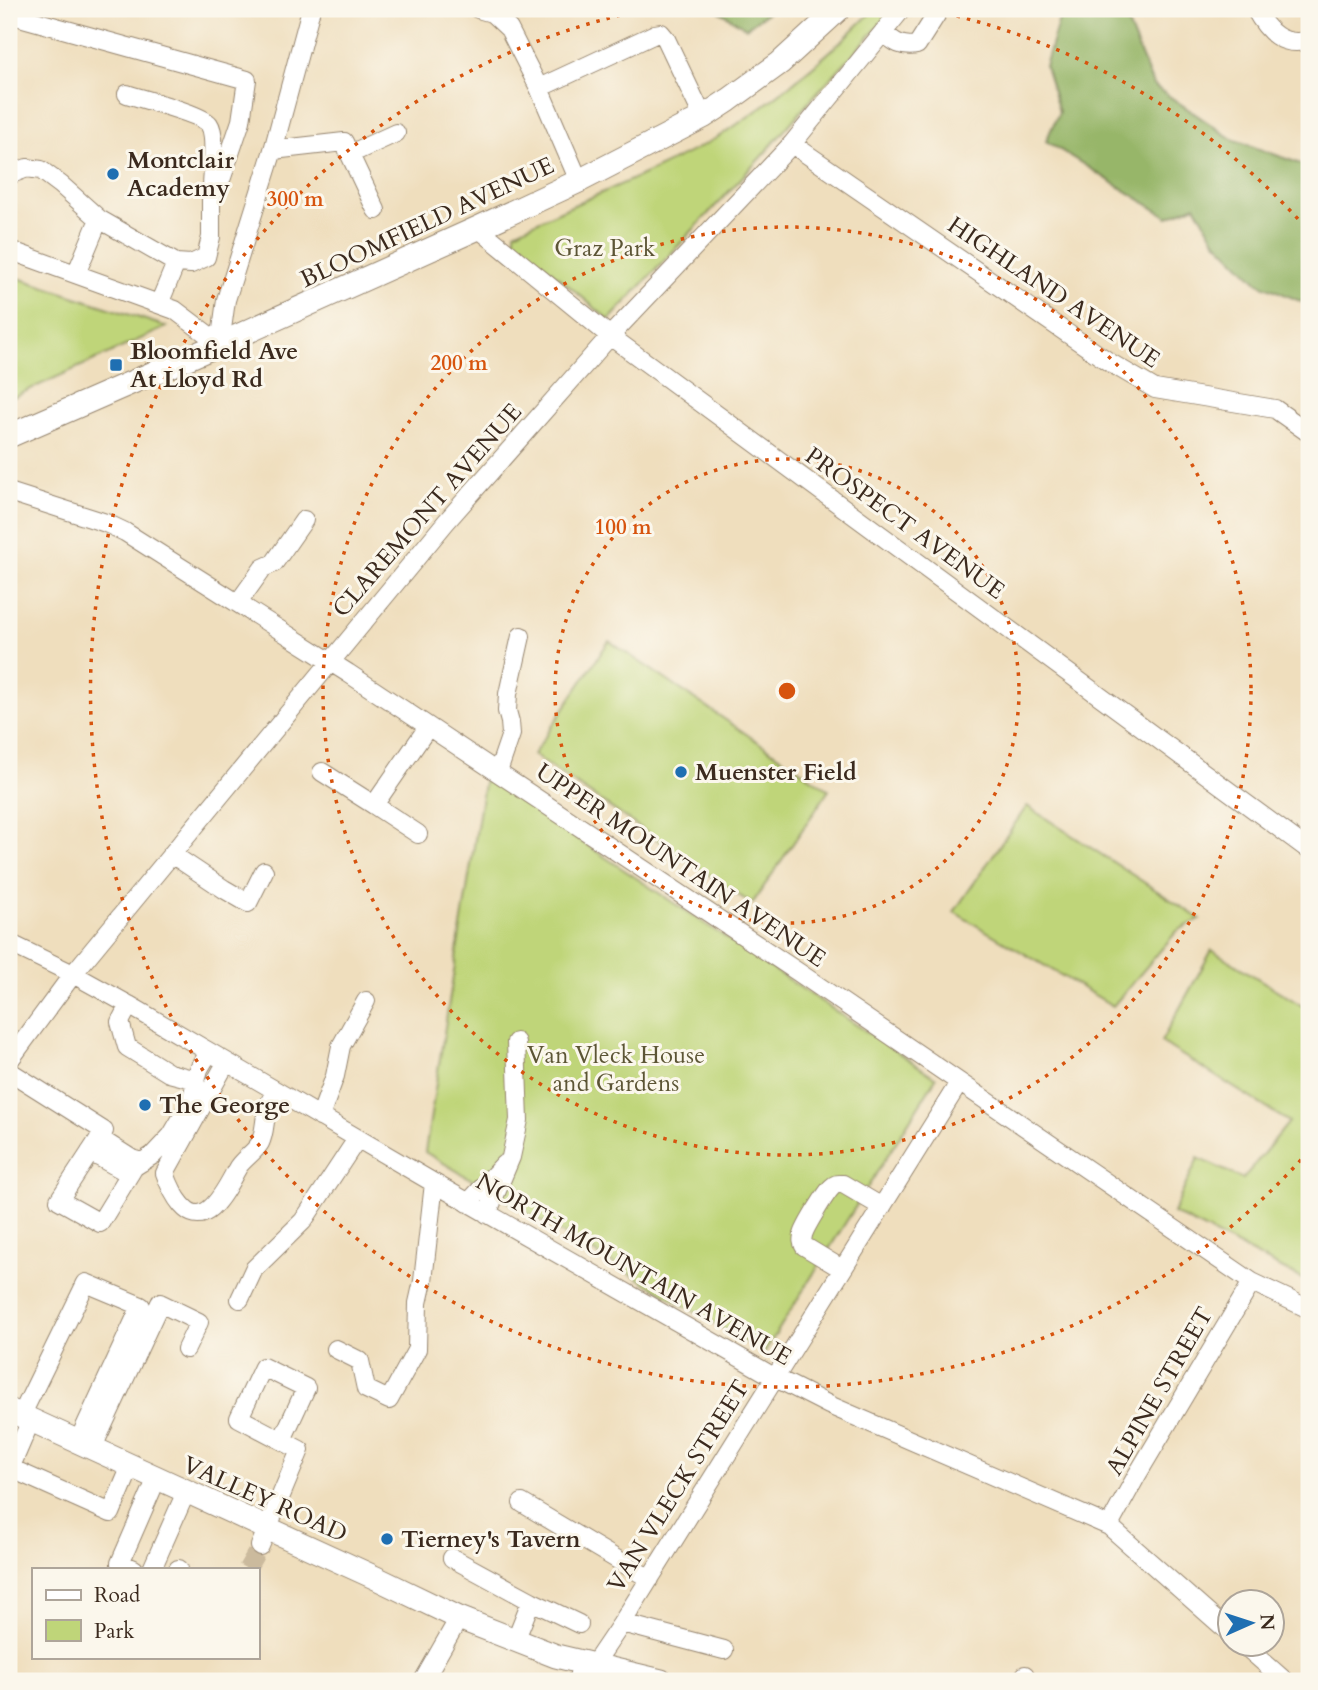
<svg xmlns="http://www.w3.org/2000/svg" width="1318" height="1690" font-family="Cardo,serif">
<rect width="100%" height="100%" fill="#fbf7ec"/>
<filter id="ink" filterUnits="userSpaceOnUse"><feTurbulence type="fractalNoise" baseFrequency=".0143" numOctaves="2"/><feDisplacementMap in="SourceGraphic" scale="14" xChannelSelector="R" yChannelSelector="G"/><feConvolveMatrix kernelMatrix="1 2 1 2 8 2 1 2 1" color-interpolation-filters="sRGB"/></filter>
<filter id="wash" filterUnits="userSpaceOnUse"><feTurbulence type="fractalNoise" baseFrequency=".00686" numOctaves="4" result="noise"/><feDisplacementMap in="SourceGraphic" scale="28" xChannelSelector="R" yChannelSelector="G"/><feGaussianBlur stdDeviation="1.57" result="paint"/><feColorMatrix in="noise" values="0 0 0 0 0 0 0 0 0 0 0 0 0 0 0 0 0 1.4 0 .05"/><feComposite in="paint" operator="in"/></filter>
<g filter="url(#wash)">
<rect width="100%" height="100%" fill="#efdebd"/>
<!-- green -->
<path fill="#bfd579" stroke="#7d804c" stroke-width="2" d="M874,9H895L816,94L762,156L609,320L515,240V232C582,199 653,174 718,137C739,124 759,109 779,94C812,68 845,40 874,9Z
M9,275L167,327L9,399Z
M609,641L829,790L752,904L533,755Z
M485,777L936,1078L764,1353L425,1152Z
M1027,806L1200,919L1177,931L1113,1006L954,912Z
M1212,950L1309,1010V1142L1307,1146L1309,1149V1282L1173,1213L1198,1158L1243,1179L1289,1122L1161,1042Z"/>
<!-- forest -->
<path fill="#97b669" stroke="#697044" stroke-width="2" d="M716,9H772L746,28Z
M1062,9H1122L1153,85L1232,139L1309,167V305L1258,283L1215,240L1195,205L1168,217L1046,141L1059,112L1045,66Z"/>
</g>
<g filter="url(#ink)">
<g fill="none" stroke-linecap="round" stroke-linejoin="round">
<!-- minor-tunnel -->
<path stroke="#cbba9d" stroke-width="18" stroke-dasharray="18 9" stroke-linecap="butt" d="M247,1569L260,1546"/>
<!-- minor casing -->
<g stroke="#95846e" stroke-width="20">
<path id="minor" d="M478,9L492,13L509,29L539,88L579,181
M1255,9C1267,31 1282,48 1309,40
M9,14L247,80L241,121L222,177L211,193V237L206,257L191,264L176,263L99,219L61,185L41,170L27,168L9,175
M884,33C894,42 902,48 917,45L940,9
M539,88L655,34L661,33L666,39L703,117
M127,94C142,99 201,114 209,124C217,135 212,175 212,189
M792,144L1109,362L1155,389L1275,409L1309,433
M273,150L344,142L376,210
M350,154L396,133
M478,228L610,336L1309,850
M9,250L175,310L220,344L226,300L273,150L311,9
M76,274L99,219
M159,304L176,263
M9,492L106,523L125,532L348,673L798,972L1252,1282L1309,1309
M238,603L263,568L274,563L304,520
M322,772L374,805
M498,772L511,734L510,722L507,711L508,694L521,636
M418,834L374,805L428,727
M173,855L224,889L248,903L264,871
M9,943L73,974L129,1005L434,1183L774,1377L829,1405L1109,1526L1230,1633
M129,1005L120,1022L127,1047L169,1073L196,1080
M9,1061L73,974L446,522L610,336L792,144L902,9
M226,1063L165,1173C171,1190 188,1229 211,1208C223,1197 230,1181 238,1167C244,1158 255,1152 260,1143C265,1133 264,1122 267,1111C268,1104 272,1098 275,1091
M9,1071L104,1131L59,1200L100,1223L134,1167L153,1155L171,1136L191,1102L199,1069L209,1052
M320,1117L335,1076L341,1046L366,1001
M99,1138L132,1159L142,1162
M90,1152L130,1174
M468,1203L504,1164
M487,1214L511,1157L519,1120L516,1042
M842,1269L804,1246C802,1241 802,1241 803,1235C805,1227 826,1193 832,1187C836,1183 838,1184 843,1184L882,1207
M240,1299L254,1269L303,1221L357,1139
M336,1349L360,1361L366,1389L389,1400L417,1349L418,1303L423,1281L434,1183
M21,1416L86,1283L141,1306L78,1442
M92,1449L160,1303L199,1322L186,1349
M10,1468L111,1513L131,1466
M9,1471L31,1420
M522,1503L650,1579
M1109,1526L1137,1475L1252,1282
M260,1546L300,1450L239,1418L263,1367L306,1388L282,1440
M452,1558L531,1601L515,1641
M134,1569L120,1563L157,1478
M152,1569L186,1492
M178,1569H179
M531,1601L579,1624
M622,1623L724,1650
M1243,1644L1285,1681
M593,1666L622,1623L959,1083
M423,1681L459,1618
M577,1681L582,1663
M1022,1681L1025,1675"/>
</g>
<!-- major casing -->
<g stroke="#95846e" stroke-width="25">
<path id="major" d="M9,436L220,344L478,228L579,181L703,117L729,100L780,63L839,9
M9,1410L376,1578L459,1618L556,1656L661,1681"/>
</g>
<!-- minor -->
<use href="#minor" stroke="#fff" stroke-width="18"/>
<!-- major -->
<use href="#major" stroke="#fff" stroke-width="23"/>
</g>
</g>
<!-- distance rings -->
<g fill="none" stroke="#d7540e" stroke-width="3.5" stroke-dasharray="3.5 7">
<circle cx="787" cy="691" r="232"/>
<circle cx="787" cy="691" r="464"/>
<path d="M1308 1152A696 696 0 1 1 648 9M926 9A696 696 0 0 1 1308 230"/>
</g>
<!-- markers -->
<g fill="#1f6fb2" stroke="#fbf7ec" stroke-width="2.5">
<circle cx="113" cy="174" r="7"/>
<rect x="109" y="358" width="14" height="14" rx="3.5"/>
<circle cx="681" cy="772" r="7"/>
<circle cx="145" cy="1105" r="7"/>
<circle cx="387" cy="1539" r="7"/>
</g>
<g text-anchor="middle" stroke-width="6" stroke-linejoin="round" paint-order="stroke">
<!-- poi labels -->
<g font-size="24" font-weight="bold" fill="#3b2a1e" stroke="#fbf7ec" text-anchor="start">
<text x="127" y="168">Montclair<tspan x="127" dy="28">Academy</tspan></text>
<text x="130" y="359">Bloomfield Ave<tspan x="130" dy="28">At Lloyd Rd</tspan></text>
<text x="695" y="780">Muenster Field</text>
<text x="159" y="1113">The George</text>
<text x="401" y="1547">Tierney's Tavern</text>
</g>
<!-- street labels -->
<g font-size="24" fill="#3b2a1e" stroke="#fbf7ec">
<text transform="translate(427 222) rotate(-25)" y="8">BLOOMFIELD AVENUE</text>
<text transform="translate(1054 292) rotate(34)" y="8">HIGHLAND AVENUE</text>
<text transform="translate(427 510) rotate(-49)" y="8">CLAREMONT AVENUE</text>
<text transform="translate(905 523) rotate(36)" y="8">PROSPECT AVENUE</text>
<text transform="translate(681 865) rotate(34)" y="8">UPPER MOUNTAIN AVENUE</text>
<text transform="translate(634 1269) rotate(30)" y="8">NORTH MOUNTAIN AVENUE</text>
<text transform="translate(1159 1391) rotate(-60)" y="8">ALPINE STREET</text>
<text transform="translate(678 1486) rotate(-58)" y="8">VAN VLECK STREET</text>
<text transform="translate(265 1499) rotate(24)" y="8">VALLEY ROAD</text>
</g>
<!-- park labels -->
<g font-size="24" fill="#5c5535" stroke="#fbf7ec">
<text x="605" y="256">Graz Park</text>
<text x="616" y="1063">Van Vleck House<tspan x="616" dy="28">and Gardens</tspan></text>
</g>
</g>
<circle cx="787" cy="691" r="10" fill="#d7540e" stroke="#fbf7ec" stroke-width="3.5"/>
<g font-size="21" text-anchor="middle" font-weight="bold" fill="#d7540e" stroke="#fbf7ec" stroke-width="6" stroke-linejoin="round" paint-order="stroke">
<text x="295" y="206">300 m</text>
<text x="459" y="370">200 m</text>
<text x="623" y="534">100 m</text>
</g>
<!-- margin -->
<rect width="1318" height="1690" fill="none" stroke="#fbf7ec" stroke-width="35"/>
<!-- legend -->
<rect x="32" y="1568" width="228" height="91" fill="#fbf7ec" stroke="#aea59a" stroke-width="2"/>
<rect x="46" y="1590" width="35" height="10" fill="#ffffff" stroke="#aea59a" stroke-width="2"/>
<text x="94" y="1602" font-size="21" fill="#3b2a1e">Road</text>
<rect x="46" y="1620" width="35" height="21" fill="#bfd579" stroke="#aea59a" stroke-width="2"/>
<text x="94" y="1638" font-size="21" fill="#3b2a1e">Park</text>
<!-- north arrow -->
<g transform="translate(1251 1623) rotate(87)"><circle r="33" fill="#fbf7ec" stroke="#aea59a" stroke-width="2"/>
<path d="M0-5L12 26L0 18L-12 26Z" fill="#1f6fb2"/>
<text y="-10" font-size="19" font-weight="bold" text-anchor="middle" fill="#3b2a1e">N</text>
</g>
</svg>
